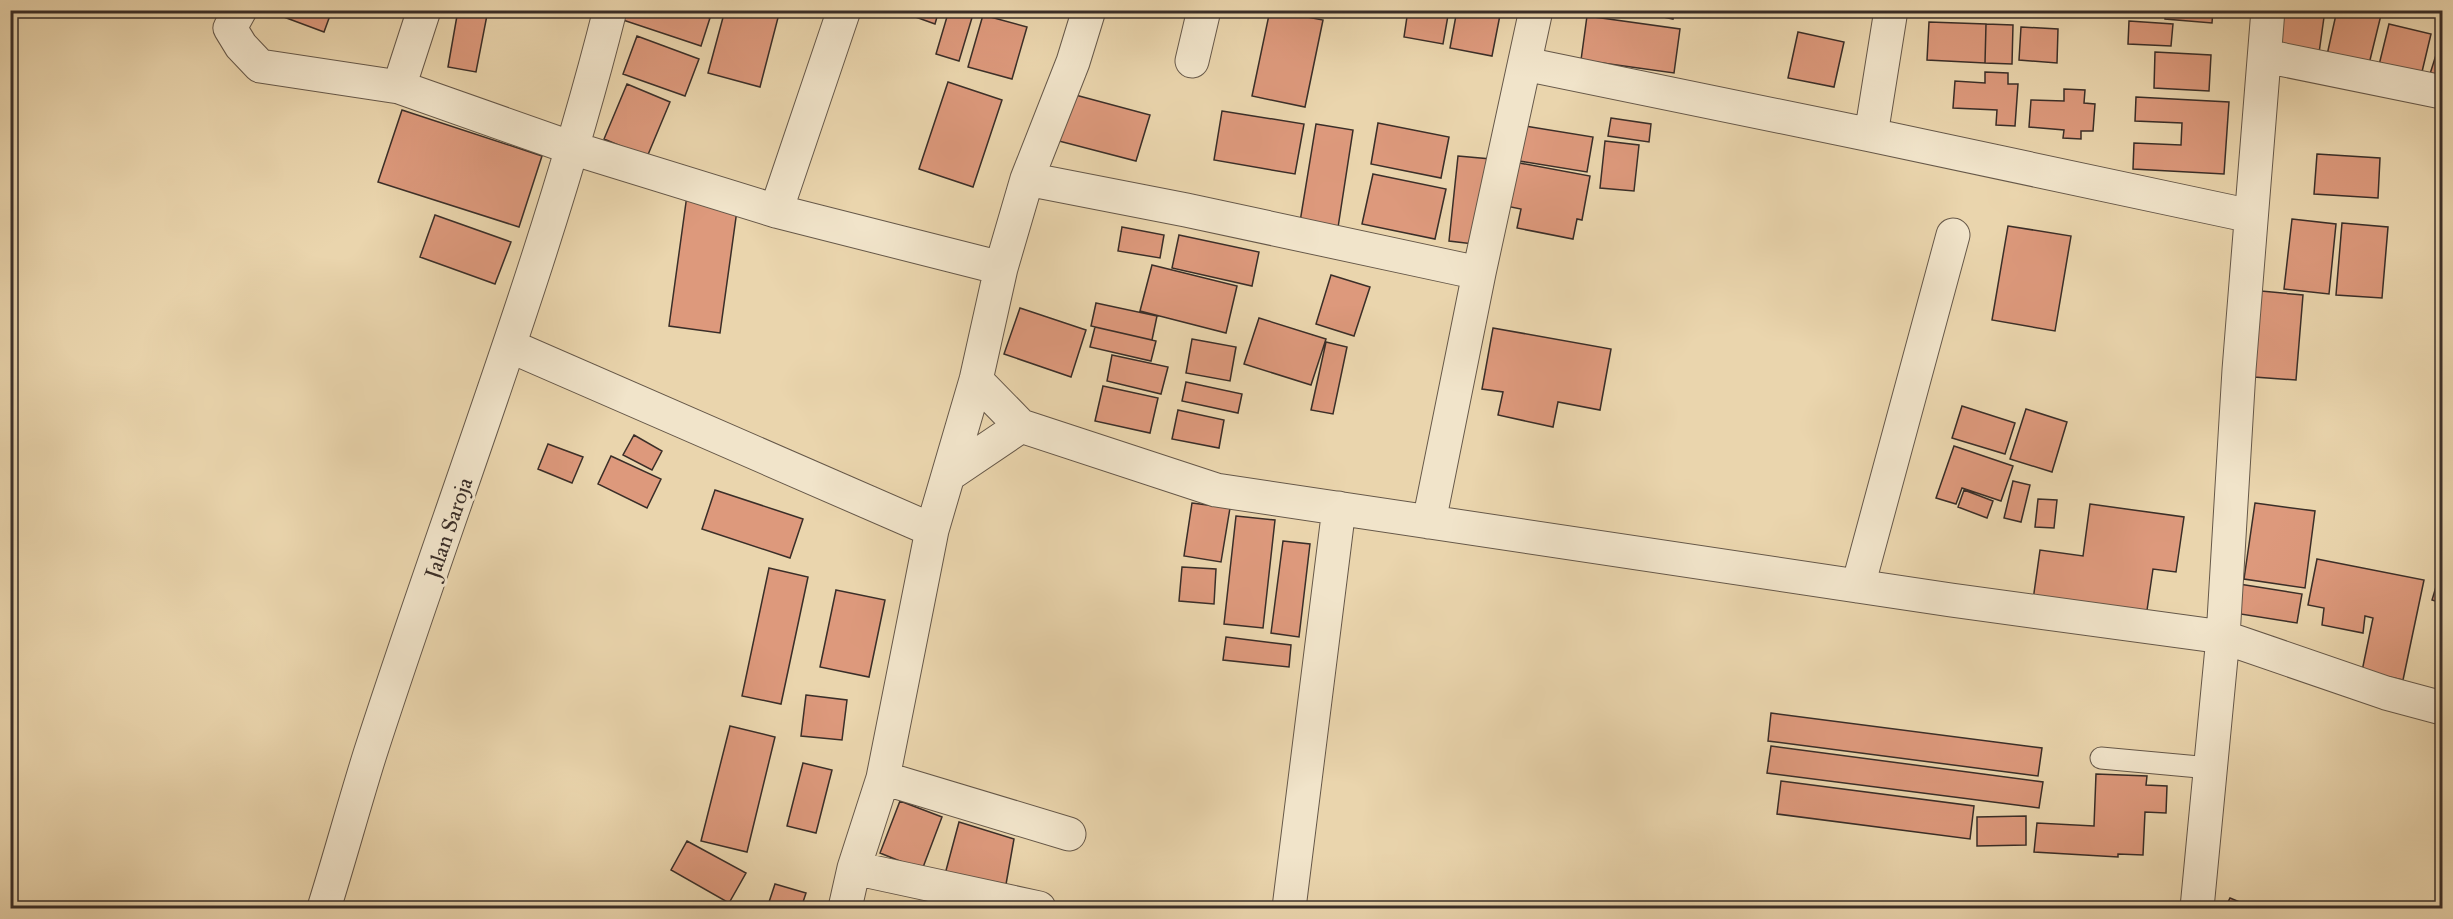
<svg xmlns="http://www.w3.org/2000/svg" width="2453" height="919" font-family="'IM FELL Great Primer',serif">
<rect width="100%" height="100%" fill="#ead5ad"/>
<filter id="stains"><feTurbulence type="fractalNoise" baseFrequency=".00333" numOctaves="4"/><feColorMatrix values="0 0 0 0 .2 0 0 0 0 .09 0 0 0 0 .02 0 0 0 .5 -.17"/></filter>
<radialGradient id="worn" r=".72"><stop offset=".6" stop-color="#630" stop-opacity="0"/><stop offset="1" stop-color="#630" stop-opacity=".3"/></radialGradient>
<!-- building -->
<path fill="#dd997c" stroke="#3a2e28" stroke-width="1.5" d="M265,10H332L324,32Z
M458,10H488L476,72L448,67Z
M619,10H686L710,18L701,46L617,18Z
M686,10H713L710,18Z
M725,10H780L760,87L708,73Z
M896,10H939L935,24Z
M949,10L974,11L959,61L936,54Z
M1270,10L1323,20L1305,107L1252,96Z
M1408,10H1449L1443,44L1404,37Z
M1457,10H1501L1492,56L1450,48Z
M1631,10H1675L1673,19Z
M2165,10H2213L2212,23L2165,19Z
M2278,10H2325L2319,53L2273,46Z
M2337,10H2363L2381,15L2369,64L2327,55Z
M983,15L1027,27L1012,79L968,67Z
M1587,16L1680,29L1674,73L1581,60Z
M2129,21L2173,24L2171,46L2128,44Z
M1929,22L1986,24L1985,63L1927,60Z
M1986,24L2013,25L2012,64L1985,63Z
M2389,24L2431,34L2421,76L2379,65Z
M2021,27L2058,29L2057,63L2019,60Z
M1798,32L1844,42L1834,87L1788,78Z
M637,36L699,59L685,96L623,74Z
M2442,36V82L2429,77Z
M2155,52L2211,55L2209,91L2154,88Z
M1985,72L2008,73V84H2018L2015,126L1996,125L1997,110L1953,108L1955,81L1985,83Z
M948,82L1002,100L973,187L919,169Z
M627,84L670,102L647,157L604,139Z
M2064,89L2085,90L2084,103L2095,104L2093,131H2081V139L2063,138L2064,130L2029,127L2031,100L2064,101Z
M1068,93L1150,115L1136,161L1055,140Z
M2136,97L2229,102L2224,174L2133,169L2134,143L2181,145L2182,123L2135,121Z
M402,110L542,156L519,227L378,182Z
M1222,111L1304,124L1295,174L1214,160Z
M1611,118L1651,124L1649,142L1608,136Z
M1378,123L1449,137L1441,178L1371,164Z
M1316,124L1353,130L1337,234L1299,228Z
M1525,126L1593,137L1587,172L1519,161Z
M1605,141L1639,145L1634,191L1600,188Z
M2317,154L2380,158L2378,198L2314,194Z
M1458,156L1491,159L1482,245L1449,241Z
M1514,162L1590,176L1582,220L1577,219L1573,239L1517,228L1521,209L1506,206Z
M1373,174L1446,189L1435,239L1362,224Z
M687,195L738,203L720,333L669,326Z
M435,215L511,242L495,284L420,257Z
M2292,219L2336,224L2329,294L2284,289Z
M2342,223L2388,227L2382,298L2336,295Z
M2008,226L2071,236L2055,331L1992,320Z
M1122,227L1164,235L1160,258L1118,251Z
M1179,235L1259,252L1252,286L1172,268Z
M1152,265L1237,286L1226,333L1140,311Z
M1331,275L1370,287L1354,336L1316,324Z
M2261,291L2303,295L2296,380L2254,377Z
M1096,303L1157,316L1152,340L1091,326Z
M1020,308L1086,330L1071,377L1004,354Z
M1259,318L1326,339L1311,385L1244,364Z
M1095,327L1156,341L1151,361L1090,347Z
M1493,328L1611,349L1600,410L1558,402L1553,427L1498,415L1503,392L1482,389Z
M1192,339L1236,347L1230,381L1186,373Z
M1326,342L1347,347L1333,414L1311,410Z
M1112,355L1168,367L1161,394L1107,381Z
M1186,382L1242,394L1238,413L1182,401Z
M1103,386L1158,398L1150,433L1095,421Z
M1962,406L2015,423L2005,454L1952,438Z
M2026,409L2067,422L2052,472L2010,459Z
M1178,410L1224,420L1219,448L1172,439Z
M634,435L662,451L652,470L623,455Z
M548,444L583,457L572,483L538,469Z
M1954,446L2013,466L2001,501L1962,488L1956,504L1936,498Z
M611,456L661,479L647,508L598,484Z
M2013,481L2030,485L2021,522L2004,518Z
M715,490L803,519L790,558L702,529Z
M1964,490L1993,501L1987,518L1958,507Z
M2038,499L2057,500L2054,528L2035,527Z
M1192,503L1230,508L1221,562L1184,556Z
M2255,503L2315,511L2305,588L2244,579Z
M2090,504L2184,517L2176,572L2153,569L2146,617L2033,600L2040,550L2083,556Z
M1236,516L1275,520L1263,628L1224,624Z
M1283,541L1310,544L1299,637L1271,633Z
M2317,559L2424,580L2403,680L2362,671L2373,618L2365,616L2363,633L2322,625L2324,608L2308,605Z
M1182,567L1216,569L1214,604L1179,601Z
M2442,567V603L2432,600Z
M769,568L808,577L781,704L742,696Z
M2239,584L2302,594L2297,623L2234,613Z
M836,590L885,600L869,677L820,667Z
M1226,637L1291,645L1289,667L1223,660Z
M806,695L847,700L842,740L801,736Z
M1771,713L2042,748L2038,776L1768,741Z
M730,726L775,737L747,852L701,841Z
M1771,746L2043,782L2039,808L1767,773Z
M803,763L832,770L816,833L787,826Z
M2096,774L2147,776L2146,785L2167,786L2166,813L2145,812L2143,855L2118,854V857L2034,852L2037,823L2094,826Z
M1781,781L1974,806L1970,839L1777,814Z
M900,801L942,817L922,870L880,853Z
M2026,816V845L1977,846V817Z
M959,822L1014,839L1005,890L944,878Z
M687,841L746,873L729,903L671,870Z
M775,884L806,893L801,908H767Z
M2230,898L2254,908H2225Z"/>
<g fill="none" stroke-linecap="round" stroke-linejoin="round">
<!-- lane casing -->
<g stroke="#665849" stroke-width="23">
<path id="lane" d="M2101,758L2210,768"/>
</g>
<!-- street casing -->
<g stroke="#665849" stroke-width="35">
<path id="street" d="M240,10L230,28L241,46L260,66L399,87L572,148L776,211L1001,268
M2265,56L2442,92
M1192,61L1204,10
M1525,64L1871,135L2251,216
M399,87L424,10
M1871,135L1891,10
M1027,179L1186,210L1479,273
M776,211L844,10
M510,346L932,530
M976,380L1021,426L1216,490L1951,600L2223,637L2386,693L2442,708
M950,474L1021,426
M1429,522L1479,273L1536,10
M1858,586L1953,235
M883,778L1069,834
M854,868L1039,908
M324,908C340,857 354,805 370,754C450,506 546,264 610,10
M845,908L854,868L883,778L932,530L976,380L1001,268L1027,179L1073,62L1089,10
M1289,908L1339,508
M2197,908L2223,637L2239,370L2268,10"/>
</g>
<!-- lane -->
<use href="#lane" stroke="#f1e4ca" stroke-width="21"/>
<!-- street -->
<use href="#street" stroke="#f1e4ca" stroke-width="33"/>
</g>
<g text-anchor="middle" stroke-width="6" stroke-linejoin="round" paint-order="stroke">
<!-- street labels -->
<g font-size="22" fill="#3a2e28" stroke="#f1e4ca">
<text transform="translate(448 528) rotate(-71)" y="8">Jalan Saroja</text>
</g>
</g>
<!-- margin -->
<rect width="2453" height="919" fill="none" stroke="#ead5ad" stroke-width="36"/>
<rect x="12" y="12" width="2429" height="895" fill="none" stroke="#3a2e28" stroke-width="3"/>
<rect x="18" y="18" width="2417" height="883" fill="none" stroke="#3a2e28" stroke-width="1.5"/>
<rect width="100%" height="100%" filter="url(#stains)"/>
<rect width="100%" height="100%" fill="url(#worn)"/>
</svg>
